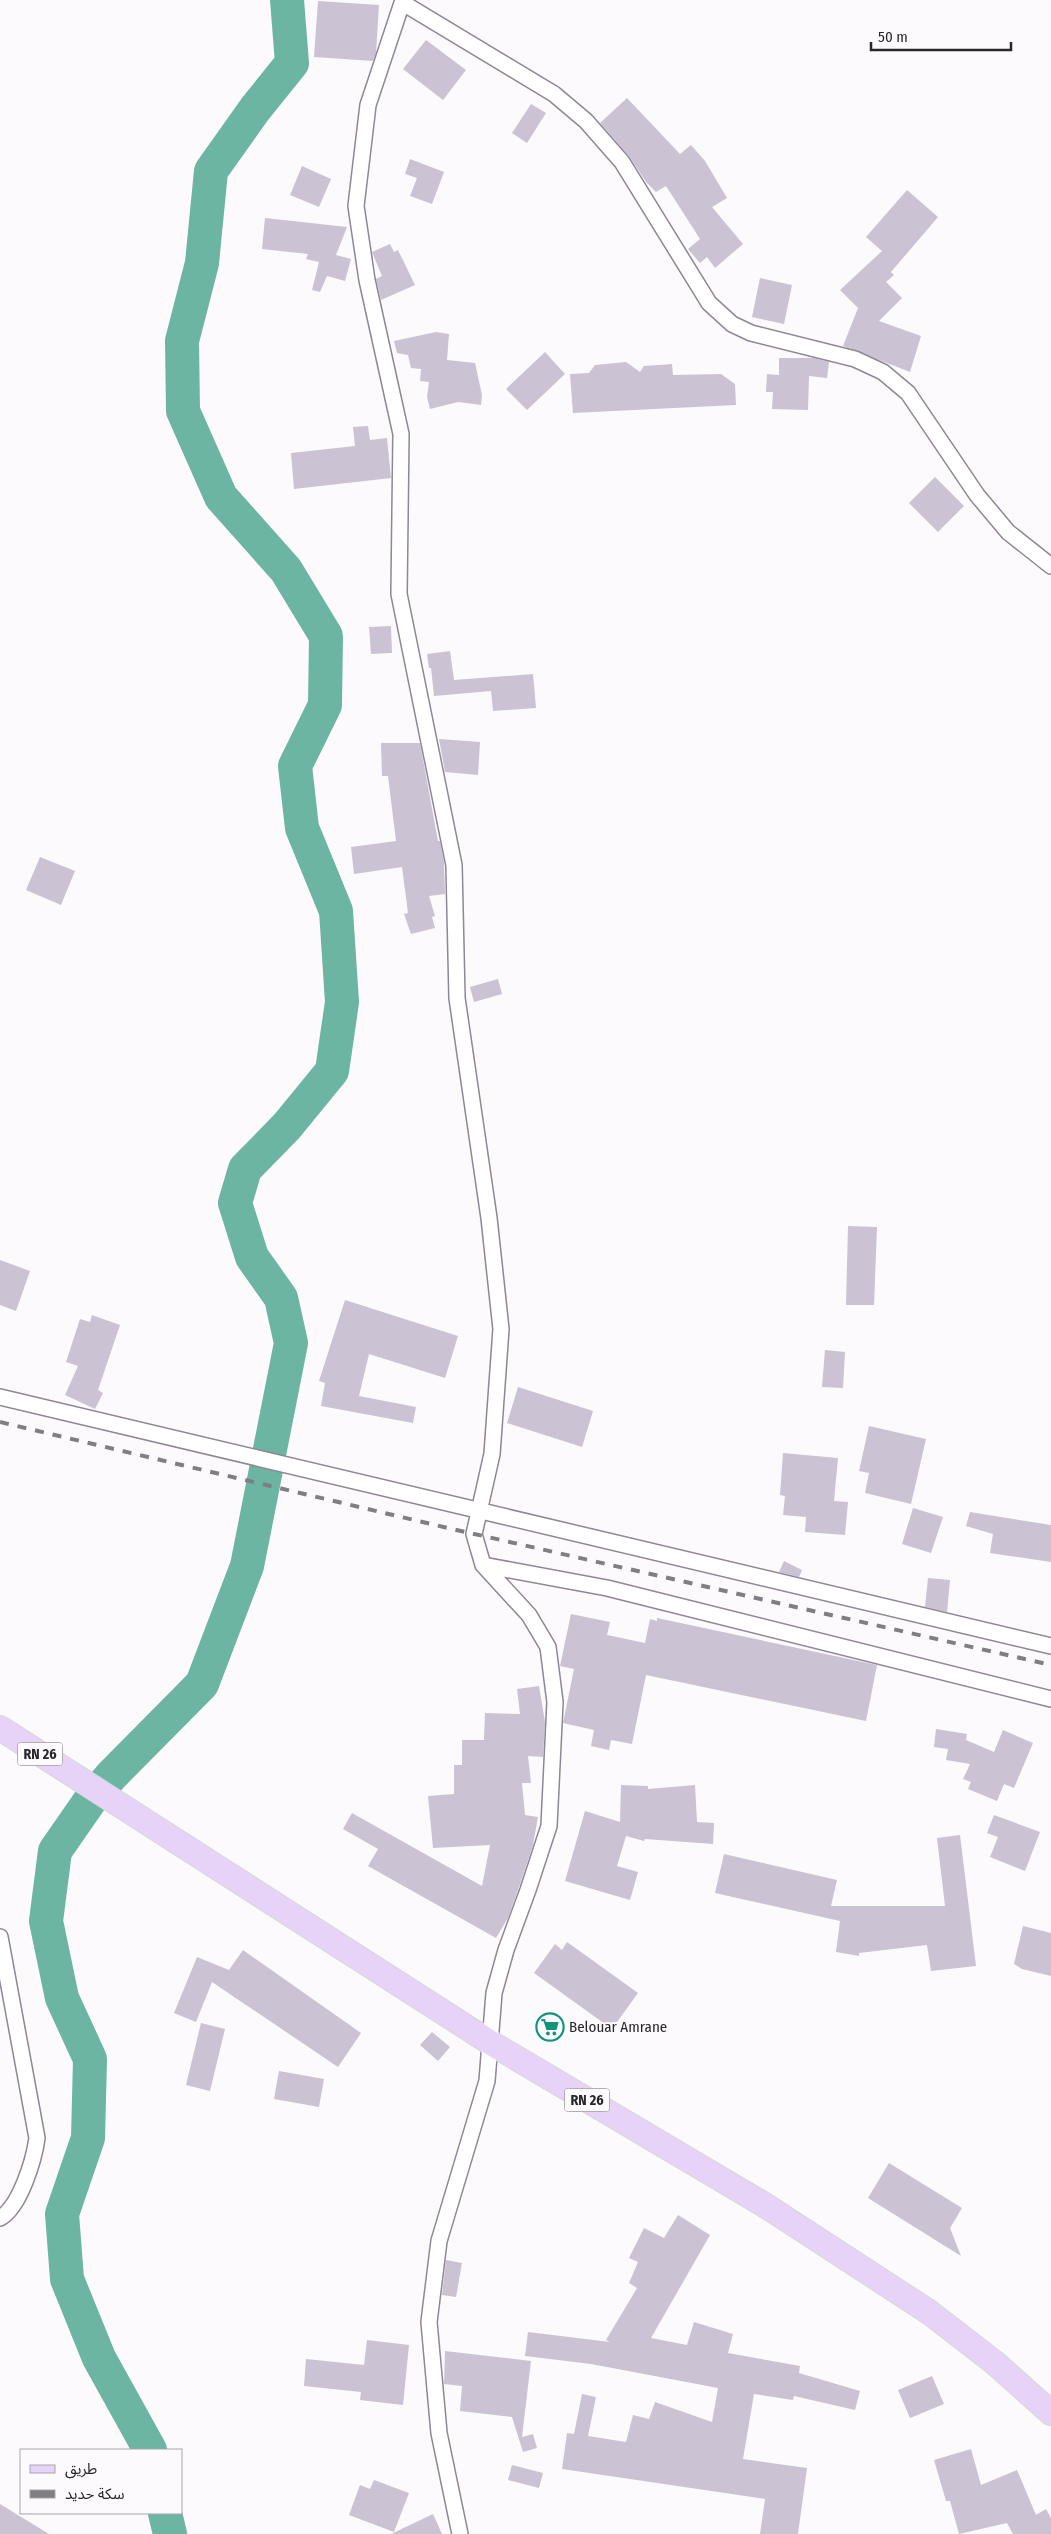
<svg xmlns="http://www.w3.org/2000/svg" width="1051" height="2534" font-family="'Fira Sans Condensed','Noto Sans Arabic',sans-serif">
<rect width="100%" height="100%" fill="#fcfafd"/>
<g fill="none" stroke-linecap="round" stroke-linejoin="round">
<!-- river -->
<path stroke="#6bb5a2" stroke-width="34" d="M150,2450L99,2358L67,2279L62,2214L88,2138L90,2059L62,1998L46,1921L55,1851L89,1802L111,1776L202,1684L247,1566L291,1343L281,1298L252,1257L235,1203L245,1169L287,1126L332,1071L342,1002L336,911L302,828L295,766L325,705L326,636L286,570L221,497L183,411L182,341L202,263L211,171L255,109L292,63L287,0
M165,2513L170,2534"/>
</g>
<!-- building -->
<path fill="#cbc2d3" d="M318,1L379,5L376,53L373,61L314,57Z
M426,40L466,70L443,100L403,69Z
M627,98L680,154L691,145L705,161L727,198L712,207L743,244L715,268L707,257L700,263L688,249L700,239L666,186L656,192L646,182L629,156L600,123Z
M531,104L546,113L527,143L512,133Z
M410,159L444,172L432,204L410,196L417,178L405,174Z
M302,166L331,179L319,207L290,195Z
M907,190L938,217L891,272L894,275L886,282L902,298L879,321L921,336L910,372L843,346L858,308L840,290L882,251L866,237Z
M265,218L347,227L336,255L351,259L345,281L327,276L320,292L312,290L319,262L306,259L308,254L262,249Z
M390,244L394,252L398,250L415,285L381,300L376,279L382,276L372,252Z
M760,278L792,285L784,324L752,317Z
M436,332L449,334L447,360L475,363L482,395L481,405L458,402L430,409L427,397L429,382L420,381L421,369L411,368L408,355L397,353L394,341Z
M545,352L565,374L527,410L506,389Z
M779,358H814L829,362L827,378L809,376L808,410L772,409L773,392H766L767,374L779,375Z
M626,362L640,372L644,366L672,364L673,375L721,374L735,384L736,405L573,413L570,374L589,373L595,365Z
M368,426L370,440L387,438L391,478L294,489L291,453L355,446L353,427Z
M935,477L964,506L938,532L909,503Z
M391,626L392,653L371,654L369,627Z
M450,651L454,680L533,674L536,708L493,711L491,691L434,696L431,668H429L427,654Z
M439,739L480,742L478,775L445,772Z
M381,743H420L438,841H440L444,862L445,894L429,896L435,916L432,917L435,928L411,934L404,914L408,913L402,867L354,874L351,847L396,841L388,776H382Z
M40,857L75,871L61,905L26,890Z
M498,979L502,994L474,1002L470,987Z
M848,1226L877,1227L874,1305H846Z
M0,1260L30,1271L16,1311L0,1305Z
M345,1300L458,1336L445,1378L369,1354L359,1396L416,1407L413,1423L321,1406L325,1383L319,1381Z
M92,1315L120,1325L98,1390L103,1393L95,1409L65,1395L78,1366L66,1362L80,1319L90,1322Z
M825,1350L845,1352L843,1388L822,1387Z
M518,1387L593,1411L582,1447L507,1423Z
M869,1426L926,1439L911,1504L865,1493L869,1473L859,1471Z
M783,1453L838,1458L834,1501L848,1502L845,1535L805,1532L806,1517L783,1515L785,1496L780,1495Z
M913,1508L943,1517L931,1553L902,1544Z
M970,1512L1051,1525V1562L990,1553L993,1534L966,1526Z
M784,1561L802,1570L799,1577L779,1572Z
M928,1578L950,1580L947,1612L925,1607Z
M571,1614L610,1622L607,1635L645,1643L650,1619L657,1621V1618L877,1665L866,1721L646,1675L632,1744L611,1740L609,1750L591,1746L594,1730L563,1723L574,1669L560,1666Z
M539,1686L545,1722L543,1757L528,1756L531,1783H522L525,1815L538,1817L533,1845L519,1887L508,1918L496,1938L368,1866L378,1849L343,1829L352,1813L482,1886L490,1845L433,1848L428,1796L454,1794V1765H462V1740H484L485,1713L520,1714L517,1689Z
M936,1729L967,1734L966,1740L994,1752L1003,1730L1033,1743L1014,1788L1004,1784L997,1801L968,1789L971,1782L963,1779L970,1764L946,1760L948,1749L934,1747Z
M621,1785L648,1786V1789L695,1785L697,1822L714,1823L713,1844L645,1839L644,1841L626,1836L617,1866L638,1872L630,1900L565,1881L585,1811L620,1822Z
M994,1815L1040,1832L1025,1871L990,1857L998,1837L987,1833Z
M960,1835L976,1966L931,1971L927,1945L859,1953V1956L836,1952L840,1921L715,1893L724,1854L837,1880L831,1906H945L937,1838Z
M1023,1926L1051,1933V1976L1022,1969L1014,1964Z
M567,1942L638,1993L612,2029L534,1973L555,1944L562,1950Z
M243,1950L361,2033L338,2067L212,1982L196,2022L174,2013L197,1957L229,1970Z
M201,2023L225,2029L210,2091L186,2085Z
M432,2032L450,2047L438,2061L420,2045Z
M279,2071L324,2079L319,2107L274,2099Z
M889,2163L962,2208L950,2228L961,2256L868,2198Z
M678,2215L710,2235L651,2338L687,2345L694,2322L733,2334L728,2353L800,2366L799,2373L860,2391L855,2410L794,2396L793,2400L754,2394L743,2459L807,2468L798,2534H760L765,2499L562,2469L567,2433L574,2434L582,2394L596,2397L588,2436L626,2442L633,2415L649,2419L655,2402L712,2422L718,2388L591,2364L525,2356L528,2332L610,2342L606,2340L637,2288L629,2283L638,2262L629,2258L644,2228L664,2238Z
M446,2260L462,2263L456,2297L442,2295Z
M367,2340L409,2345L403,2405L360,2400L361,2392L304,2386L306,2359L364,2365Z
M445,2351L531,2361L522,2437L533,2434L537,2448L523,2452L512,2417L460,2411L462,2386L444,2384Z
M932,2376L944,2404L910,2418L898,2390Z
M971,2449L981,2485L1017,2470L1036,2515L1046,2509L1051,2518V2534H1013L1007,2523L959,2534L950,2501H946L934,2460Z
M512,2465L543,2473L539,2488L508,2480Z
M374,2480L409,2493L394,2532L349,2515L360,2485L370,2489Z
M0,2504L49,2534H0Z
M433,2514L442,2534H391Z"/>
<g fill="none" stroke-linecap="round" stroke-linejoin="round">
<!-- minor casing -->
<g stroke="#8f8696" stroke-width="18">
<path id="minor" d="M403,0L368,105L356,206L367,280L401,434L399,594L454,865L457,998L489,1218L501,1329L492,1454L474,1534L483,1565L529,1615L548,1647L555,1702L549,1826L528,1890L506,1950L494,1993L487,2081L439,2241L429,2322L439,2433L460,2534
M403,3L554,94L586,121L622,162L709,303L732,324L751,333L855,359L883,372L908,393L977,495L1008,532L1051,566
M0,1397L1051,1646
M483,1565L607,1588L1051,1699
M0,1937L37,2138C34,2160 20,2207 0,2218"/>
</g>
<!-- primary casing -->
<g stroke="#d8d8d9" stroke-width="26">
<path id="primary" d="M0,1728L491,2043L763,2204L929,2312L995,2363L1051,2413"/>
</g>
<!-- minor -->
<use href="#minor" stroke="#fff" stroke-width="15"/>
<!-- primary -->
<use href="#primary" stroke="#e7d2f8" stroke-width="24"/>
<!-- rail -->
<path stroke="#807e82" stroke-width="4" stroke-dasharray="9 9" stroke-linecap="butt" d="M0,1422L448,1528L1051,1665"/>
</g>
<!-- icons -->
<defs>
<g id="supermarket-ring" transform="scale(1.4375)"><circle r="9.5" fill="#fcfafd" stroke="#11937c" stroke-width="1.5"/><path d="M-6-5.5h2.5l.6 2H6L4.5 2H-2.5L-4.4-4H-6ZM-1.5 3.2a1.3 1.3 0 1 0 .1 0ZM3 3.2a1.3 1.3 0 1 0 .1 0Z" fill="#11937c"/></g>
</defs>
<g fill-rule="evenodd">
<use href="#supermarket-ring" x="550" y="2027"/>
</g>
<g text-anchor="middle" stroke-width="4" stroke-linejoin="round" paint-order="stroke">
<!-- shield labels -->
<g fill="#fcfafd" stroke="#68656a" stroke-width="1">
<rect x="17.5" y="1742.5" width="45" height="23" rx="4"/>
<rect x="564.5" y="2088.5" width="45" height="23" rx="4"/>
</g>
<g font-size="14" font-weight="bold" fill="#28252b">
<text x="40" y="1759">RN 26</text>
<text x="587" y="2105">RN 26</text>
</g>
<!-- poi labels -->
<g font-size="15" fill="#28252b" stroke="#fcfafd" text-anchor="start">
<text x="569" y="2032">Belouar Amrane</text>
</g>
</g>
<!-- legend -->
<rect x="20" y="2449" width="162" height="65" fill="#fcfafd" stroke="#a7a5a9"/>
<rect x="30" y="2465" width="25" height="8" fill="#e7d2f8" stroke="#a7a5a9"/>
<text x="65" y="2474" font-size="15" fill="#28252b">طريق</text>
<rect x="30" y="2490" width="25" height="8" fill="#807e82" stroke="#a7a5a9"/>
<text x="65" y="2499" font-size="15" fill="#28252b">سكة حديد</text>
<!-- scale -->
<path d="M871 42v8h140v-8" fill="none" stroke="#28252b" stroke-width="2.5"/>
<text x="878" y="42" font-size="15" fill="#28252b" stroke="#fcfafd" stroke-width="4" paint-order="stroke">50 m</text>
</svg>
